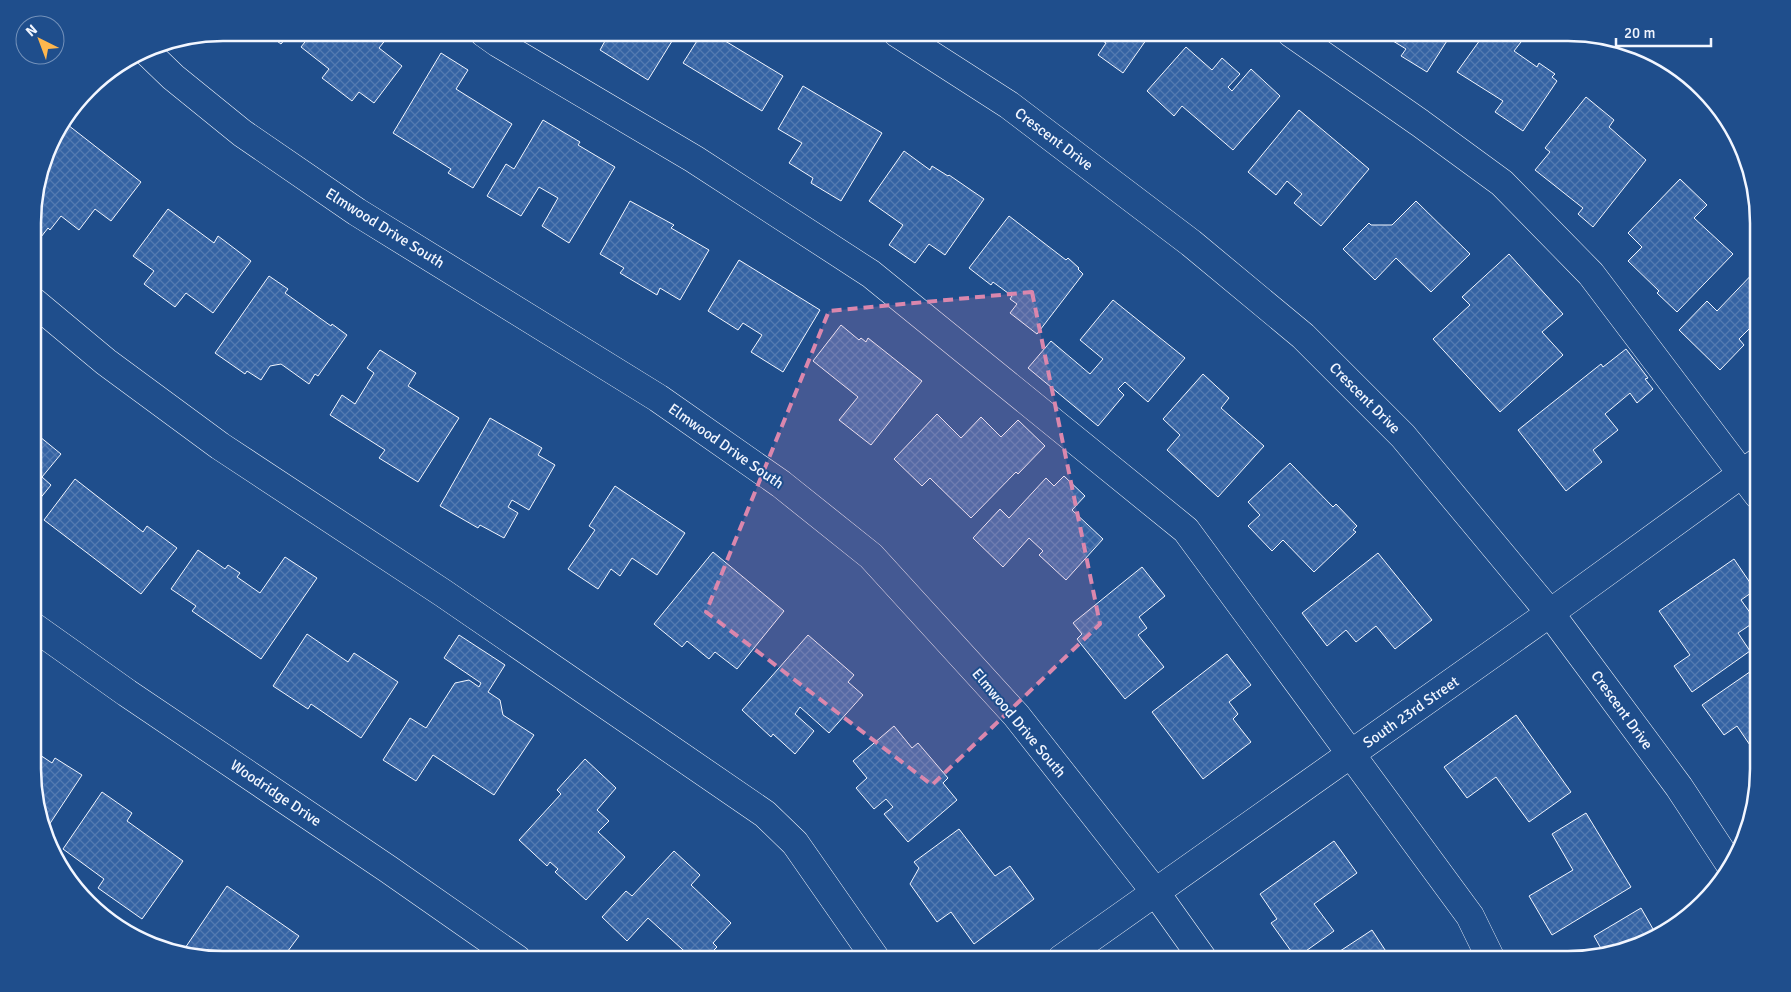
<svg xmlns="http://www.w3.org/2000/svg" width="1791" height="992" font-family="Signika,sans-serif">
<defs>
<pattern id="building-cross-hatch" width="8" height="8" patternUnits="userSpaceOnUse" patternTransform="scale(1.25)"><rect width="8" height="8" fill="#3563a3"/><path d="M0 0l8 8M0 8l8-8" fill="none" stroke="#537ab1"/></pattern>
</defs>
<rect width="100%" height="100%" fill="#1f4e8c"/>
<!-- building -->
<path fill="url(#building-cross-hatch)" stroke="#f2f6ff" d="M266,33H290L281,44Z
M312,33H391L379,48L402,66L374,103L359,92L352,101L322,78L329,69L301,47Z
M591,33H677L648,80L600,50L605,41Z
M702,33H712L783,76L762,111L683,63Z
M1090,33H1151L1123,73L1098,55L1106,43Z
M1380,33H1452L1427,72L1401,56L1406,49Z
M1485,33H1508L1521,42L1514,51L1537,67L1539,63L1555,74L1552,77L1557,81L1523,131L1495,112L1503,101L1457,72Z
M1186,47L1212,70L1222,58L1240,74L1228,87L1232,91L1251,69L1280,96L1233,150L1182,106L1174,116L1147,91Z
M441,53L468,70L456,89L512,124L473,188L448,173L451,169L393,133Z
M803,86L882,133L841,201L811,183L813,178L789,163L802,143L778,129Z
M1586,97L1614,120L1609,127L1646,160L1593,227L1578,214L1583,208L1535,170L1550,152L1545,148Z
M1299,110L1369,169L1321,226L1294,203L1302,194L1287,181L1276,195L1248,172Z
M543,120L580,142L578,145L615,167L569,243L542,226L558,198L539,187L521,216L487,196L506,164L514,169Z
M68,125L141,182L111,221L95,209L79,230L61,216L50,230L48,228L34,246V199L49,149Z
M904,151L930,170L932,166L948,176L949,175L984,199L945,255L929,244L915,263L889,245L903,225L869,201Z
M1680,179L1707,205L1694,218L1733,254L1677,312L1657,293L1659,291L1628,261L1642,247L1628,233Z
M630,201L674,225L671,228L709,250L680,300L660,288L657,295L620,273L624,268L600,254Z
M1416,201L1470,254L1431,292L1396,258L1375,280L1343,249L1369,223L1371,225H1392Z
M168,209L214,243L218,236L251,261L213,313L186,293L175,307L144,284L154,271L133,256Z
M1009,216L1066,260L1068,258L1079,268L1078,269L1083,274L1037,334L1010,313L1017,304L1010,299L1012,296L993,282L991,285L969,268Z
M1509,254L1563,314L1542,332L1563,355L1500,412L1433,339L1470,305L1462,297Z
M739,260L820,310L783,372L751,352L762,335L743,323L738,330L708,311Z
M1758,268V322L1757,321L1739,339L1744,345L1720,370L1679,330L1707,301L1717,311Z
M269,276L288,289L285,293L331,326L332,324L347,335L318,376L315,374L309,384L281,364L270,366L261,380L247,371L245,374L215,353Z
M1113,300L1185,358L1148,402L1125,382L1118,389L1124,395L1098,426L1028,368L1051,341L1090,374L1103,359L1080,340Z
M841,325L859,340L861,338L866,342L868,338L922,381L871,445L839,420L858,397L813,361Z
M1626,349L1648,378L1645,379L1653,389L1637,403L1630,393L1605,414L1618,430L1593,450L1602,462L1566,491L1518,430L1601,364L1603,367Z
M380,350L416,373L408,386L459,418L418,482L379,458L385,450L330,415L342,395L355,404L374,373L367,368Z
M1203,374L1229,398L1221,408L1264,446L1218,497L1167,450L1180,435L1163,419Z
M937,414L961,438L981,417L1001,437L1018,420L1045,446L1018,474L1016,472L971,518L930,478L922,486L894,459Z
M490,418L542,448L538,455L555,465L529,510L512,500L508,507L518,513L504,538L480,525L478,528L440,506Z
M34,432L61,454L42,477L51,485L34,506Z
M1290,463L1333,507L1336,504L1357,526L1353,530L1356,532L1314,572L1283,540L1272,551L1248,526L1260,515L1248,502Z
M1064,476L1085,496L1072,510L1103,539L1066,580L1039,555L1043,551L1029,538L1003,567L973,538L1000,509L1009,518L1046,478L1054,486Z
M75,479L143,532L147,526L177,548L141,594L44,520Z
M615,486L685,533L657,575L632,558L620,576L611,569L598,589L568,569L595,530L589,526Z
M198,550L225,569L228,565L240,573L237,577L260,593L285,557L317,578L261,659L192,611L196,606L171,589Z
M713,552L784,611L737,669L715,652L709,659L687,641L682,647L654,624Z
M1378,553L1432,620L1395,649L1376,626L1356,642L1346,630L1327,646L1302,613Z
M1734,559L1755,590L1741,600L1756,621L1738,633L1750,651L1692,692L1674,666L1690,655L1659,611Z
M1142,567L1165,596L1139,617L1147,628L1138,635L1164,667L1125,699L1077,639L1082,634L1073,623Z
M307,634L348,662L354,653L398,682L361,738L311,704L308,709L273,686Z
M459,635L505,665L488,692L500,700L503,715L534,735L494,795L433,755L416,781L383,760L410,718L426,728L455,683L469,680L479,687L481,683L444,658Z
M808,635L854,675L848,682L863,695L829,733L800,707L795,714L814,731L795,754L773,734L771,737L742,710Z
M1227,654L1251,685L1229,702L1238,714L1233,719L1251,742L1203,779L1152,712Z
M1754,669L1758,675V757L1737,726L1724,735L1702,705Z
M1516,715L1571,792L1529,822L1496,777L1467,798L1444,767Z
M894,726L912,748L918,743L948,778L943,783L957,800L908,842L884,814L893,807L886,799L874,809L856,788L867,778L853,761Z
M34,751L52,763L55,758L82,775L47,828L34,793Z
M585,759L616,788L597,810L609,821L598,832L625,857L586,900L555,872L558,869L550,862L547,866L519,840L561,794L557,790Z
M102,792L132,813L127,821L183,861L142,919L98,888L104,879L63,849Z
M1586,813L1631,887L1552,935L1529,896L1573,870L1552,834Z
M959,829L995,876L1010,866L1034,899L974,944L951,912L937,922L910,884L919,868L914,862Z
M1334,841L1357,873L1314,904L1334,931L1296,958L1271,923L1277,919L1260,894Z
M674,851L700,875L691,885L731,923L713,943L717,947L705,959H693L648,918L627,941L602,917L626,891L632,896Z
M227,886L299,936L282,959H223L181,954Z
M1641,908L1657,936L1629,949L1604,954L1594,936Z
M1372,930L1391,959H1333L1331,957Z"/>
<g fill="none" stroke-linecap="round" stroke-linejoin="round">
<!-- minor casing -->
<g stroke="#f2f6ff" stroke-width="29">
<path id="minor" d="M484,33L498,43L694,159L871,274L1186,530L1470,916L1491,959
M897,33L1009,105L1191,243L1303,336L1403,436L1550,613L1679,787L1731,866
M1291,33L1420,123L1502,183L1591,274L1758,495
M145,50L173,77L242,133L357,212L658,398L781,484L871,556L1016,715L1156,893L1203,959
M34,302L106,362L220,446L443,593L765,814L795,843L876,959
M34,627L127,693L388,869L517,959
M1061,959L1550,613L1758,462"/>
</g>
<!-- minor -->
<use href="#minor" stroke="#1f4e8c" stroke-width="28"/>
</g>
<!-- marked area -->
<path fill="#da87ad" fill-opacity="0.2" stroke="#da87ad" stroke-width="4" stroke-dasharray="10 6" stroke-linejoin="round" d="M1032,292L1100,624L932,785L706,612L829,311Z"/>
<g text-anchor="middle" stroke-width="4" stroke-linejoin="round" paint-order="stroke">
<!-- street labels -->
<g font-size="15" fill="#f2f6ff" stroke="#1f4e8c">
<text transform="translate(1054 139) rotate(37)" y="5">Crescent Drive</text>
<text transform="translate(385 228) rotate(32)" y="5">Elmwood Drive South</text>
<text transform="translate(1365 398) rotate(45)" y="5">Crescent Drive</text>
<text transform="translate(726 446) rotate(35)" y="5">Elmwood Drive South</text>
<text transform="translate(1622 710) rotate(54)" y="5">Crescent Drive</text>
<text transform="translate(1411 712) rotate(-35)" y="5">South 23rd Street</text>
<text transform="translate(1019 723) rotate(50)" y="5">Elmwood Drive South</text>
<text transform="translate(276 793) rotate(34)" y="5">Woodridge Drive</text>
</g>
</g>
<!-- crop -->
<path d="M0 0H1791V992H0ZM223 41H1568A182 182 0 0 1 1750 223V769A182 182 0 0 1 1568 951H223A182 182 0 0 1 41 769V223A182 182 0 0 1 223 41Z" fill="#1f4e8c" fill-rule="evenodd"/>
<path fill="none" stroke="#f2f6ff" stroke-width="2.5" d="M223 41H1568A182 182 0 0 1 1750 223V769A182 182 0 0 1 1568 951H223A182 182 0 0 1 41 769V223A182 182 0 0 1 223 41Z"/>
<!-- north arrow -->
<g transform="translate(40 40) rotate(318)"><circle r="24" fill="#1f4e8c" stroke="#7391ba"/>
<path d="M0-4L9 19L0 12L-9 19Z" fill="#ffb74d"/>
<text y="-8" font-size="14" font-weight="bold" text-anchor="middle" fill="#f2f6ff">N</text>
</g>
<!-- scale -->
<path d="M1616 38v8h95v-8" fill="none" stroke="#f2f6ff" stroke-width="2.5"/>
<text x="1624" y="38" font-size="15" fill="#f2f6ff" stroke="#1f4e8c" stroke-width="4" paint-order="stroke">20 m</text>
</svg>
